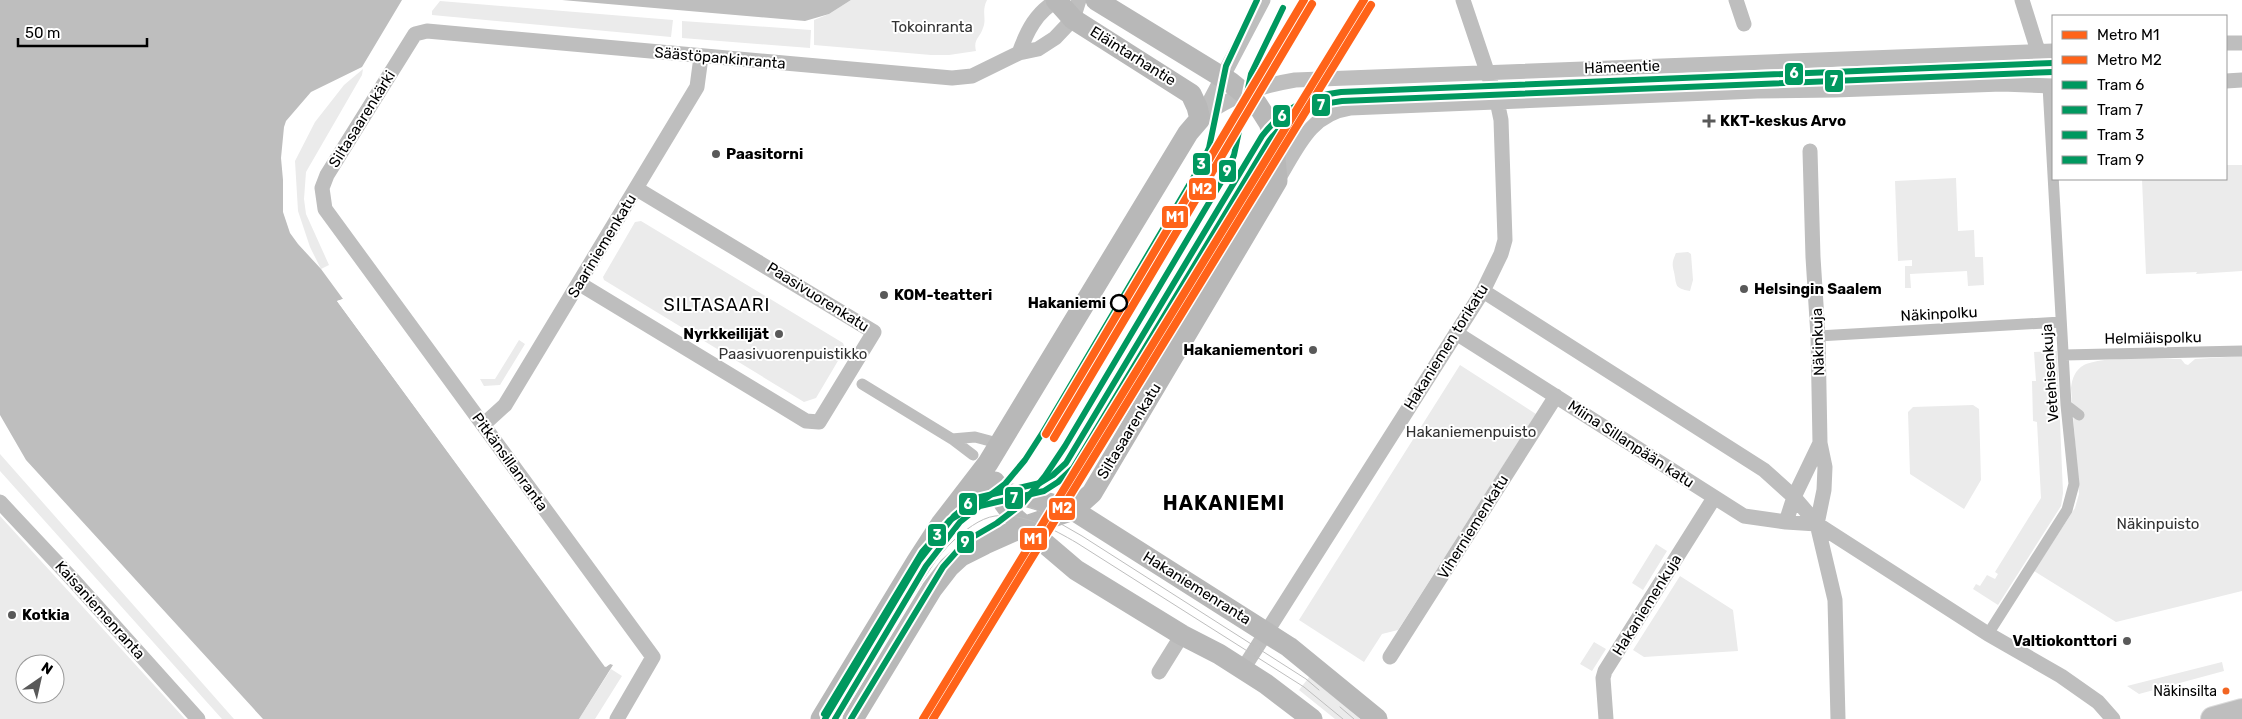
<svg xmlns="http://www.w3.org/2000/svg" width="2242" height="719" font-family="Rubik,sans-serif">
<rect width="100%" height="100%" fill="#fff"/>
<!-- green -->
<path fill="#ebebeb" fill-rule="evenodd" d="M851,0H987C981,12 987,18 983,28C980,38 973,39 976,51L949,55H931L814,45V20L829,14Z
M440,1L673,20L671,37L432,15V11Z
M682,21L811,30L810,48L682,38Z
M363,69L362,75L306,172L304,199L306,214L329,265L321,269L310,247L298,211L295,161L315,122L344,85Z
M2226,165H2242V271L2196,274L2197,272L2146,274L2142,179H2226Z
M1956,178L1958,231L1974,230L1975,257H1983L1984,285L1968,286L1967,271L1910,274L1911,288H1905V266H1912V260L1898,261L1895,181Z
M641,221L843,343L845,349L816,398L804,402L604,280L603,277L635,222Z
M1688,252L1691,254L1693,280L1690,291C1674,288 1677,286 1674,272C1672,264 1672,262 1676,253Z
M519,340L525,344L500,385L484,386L480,379H495Z
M2057,351L2063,493L2061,506L1998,605L1973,589L1976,584L1980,586L1987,575L1995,579L1998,574L1995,572L2041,498L2037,422L2033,421L2032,381H2036L2034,352Z
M2242,356V591L2116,622L2034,571L2075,508L2079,494L2071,388C2072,379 2075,370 2084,365C2102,356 2158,359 2181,359L2185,364L2188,365L2195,359Z
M1460,365L1536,414L1398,630L1382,634L1364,662L1299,620Z
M1973,405L1979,409L1981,480L1964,509L1910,474L1908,412L1913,407Z
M0,454L234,719H222L0,471Z
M0,516L185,719H0ZM25,664H55V694H25Z
M1656,544L1667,551L1643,590L1632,583Z
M1680,576L1733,610L1738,651L1644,657L1633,650Z
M1594,642L1606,649L1592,671L1580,664Z
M2222,662L2224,671L2139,694L2127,686Z
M611,669L622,676L595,719H579Z
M1310,676L1360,719H1335L1299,690Z"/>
<!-- water -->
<path fill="#bebebe" d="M0,0H402L362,67L311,92L286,121L284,127L281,158L283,180V212L290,233L298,244L321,269L343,299L337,301L605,667L610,664L613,665L579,719H263L26,460L0,415Z
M562,0H851L829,14L805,21Z"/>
<!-- pier -->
<path fill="#fff" d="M343,299L345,301L341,302L606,663L609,662L610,664L606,667L337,301Z"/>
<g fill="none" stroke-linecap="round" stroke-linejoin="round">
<!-- primary casing -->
<g stroke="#dbdbdb" stroke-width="26">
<path id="primary" d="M2213,719L2242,711"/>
</g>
<!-- pedestrian -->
<path stroke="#bebebe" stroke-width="11" d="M1818,336L2061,322
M2064,355L2242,351
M862,384L952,439L973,455
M2066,405L2079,415
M952,439L975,437L990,441
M1988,634L2067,510L2074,484L2066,405L2048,86"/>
<!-- minor -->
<path stroke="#bebebe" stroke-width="15" d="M1736,0L1744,24
M2022,0L2038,51
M2226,43H2242
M1019,53C1027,31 1036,12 1058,0
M2226,81L2242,80
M1203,114L1263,0
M1200,119C1228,97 1259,86 1295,80L2053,51
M1810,151L1813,257L1818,336L1820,443L1825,467L1824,490L1817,524L1835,600L1838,719
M1277,181C1297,149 1309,114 1350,108L1757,91L1835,90L2002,84L2053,86
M580,284L806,421L819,422L874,332L637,189
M1483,291L1764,470L1794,497L1817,524L1988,634L2061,676L2098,702L2113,719
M1456,333L1744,516L1786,522L1817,524
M483,425L505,405L697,87L701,57
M0,502L74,581L198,719
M1786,522L1794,497L1820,443
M1390,657L1556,396
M1243,669L1483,291L1501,254L1505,240L1501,120L1497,101L1463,0
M1159,672L1182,635
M617,719L653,657L325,209L322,188L327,175L415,34L427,31L952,78L972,76L1019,53L1038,49L1055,38L1073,19L1079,0
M1606,719L1603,678L1605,671L1714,498"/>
<!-- secondary -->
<path stroke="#b8b8b8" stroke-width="21" d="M995,482L1004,503L1015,518L1076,570L1182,635L1219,654L1266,684L1312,719
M964,496L979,492H999L1028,497L1073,510L1289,647L1377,719
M821,719L917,561L941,524L988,463L1188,133L1200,119L1197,107L1191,94L1073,19L1056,0
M853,719L932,589L949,567L961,556L985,544L1023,527L1073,510L1092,493L1277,181L1273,134L1269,123L1257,104L1230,82L1096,0"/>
<!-- primary -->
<use href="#primary" stroke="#bebebe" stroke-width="24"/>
<!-- tram -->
<path stroke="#bebebe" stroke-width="1" d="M953,516C983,493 1001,497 1035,509L1082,536L1306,679L1319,690
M1340,707L1354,719
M838,719C861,680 884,641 909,602C923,581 935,558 953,541C964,531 980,518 995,516C1024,513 1053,529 1077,543L1304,687L1343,719"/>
<!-- tram-1 casing -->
<g stroke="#fff" stroke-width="10">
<path id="tram-1" d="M825,719L919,561L954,516L976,498L1040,483L1053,475L1066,463L1262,136C1283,109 1307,96 1341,92L2053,63"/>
</g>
<!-- tram-2 casing -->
<g stroke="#fff" stroke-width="10">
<path id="tram-2" d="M835,719L926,566L960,522L980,506L1044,491L1058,482L1073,468L1269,141C1288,116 1311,105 1342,101L2053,72"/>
</g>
<!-- tram-3 casing -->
<g stroke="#fff" stroke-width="10">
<path id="tram-3" d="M824,714L922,552L950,520L981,502L1005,484L1025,460L1043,432L1202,163L1209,148L1226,66L1257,0"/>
</g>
<!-- tram-4 casing -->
<g stroke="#fff" stroke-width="10">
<path id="tram-4" d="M851,719L943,567L966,541L997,523L1023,503L1045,476L1065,446L1226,174L1234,155L1251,74L1283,8"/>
</g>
<!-- tram-1 -->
<use href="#tram-1" stroke="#00985f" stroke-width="6"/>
<!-- tram-2 -->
<use href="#tram-2" stroke="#00985f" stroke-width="6"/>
<!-- tram-3 -->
<use href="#tram-3" stroke="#00985f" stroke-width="6"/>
<!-- tram-4 -->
<use href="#tram-4" stroke="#00985f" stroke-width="6"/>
<!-- metro-1 casing -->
<g stroke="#fff" stroke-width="11">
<path id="metro-1" d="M1046,434L1304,0
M923,719L1364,0"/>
</g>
<!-- metro-2 casing -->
<g stroke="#fff" stroke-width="11">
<path id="metro-2" d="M1054,438L1312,4
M933,719L1371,5"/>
</g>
<!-- metro-1 -->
<use href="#metro-1" stroke="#ff6319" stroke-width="8"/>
<!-- metro-2 -->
<use href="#metro-2" stroke="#ff6319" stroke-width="8"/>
</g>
<!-- markers -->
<g fill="#595959" stroke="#fff" stroke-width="2">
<path d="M1706.5 113.5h5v5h5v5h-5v5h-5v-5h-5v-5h5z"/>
<circle cx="716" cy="154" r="5"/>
<circle cx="1744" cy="289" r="5"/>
<circle cx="884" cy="295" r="5"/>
<circle cx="779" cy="334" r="5"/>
<circle cx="1313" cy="350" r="5"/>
<circle cx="12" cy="615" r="5"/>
<circle cx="2127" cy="641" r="5"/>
</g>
<circle fill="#fff" stroke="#000" stroke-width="2.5" cx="1119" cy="303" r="8"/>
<circle fill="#f26522" stroke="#fff" stroke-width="2" cx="2226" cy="691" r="4.5"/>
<g text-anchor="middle" stroke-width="4" stroke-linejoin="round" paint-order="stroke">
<!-- bus labels -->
<g font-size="14" fill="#000" stroke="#fff" text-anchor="end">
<text x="2217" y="696">Näkinsilta</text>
</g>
<!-- park labels -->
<g font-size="15" fill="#323232" stroke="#fff">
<text x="932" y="32">Tokoinranta</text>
<text x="793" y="359">Paasivuorenpuistikko</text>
<text x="1471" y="437">Hakaniemenpuisto</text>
<text x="2158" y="529">Näkinpuisto</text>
</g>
<!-- street labels -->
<g font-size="15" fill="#000" stroke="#fff">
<text transform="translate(1133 56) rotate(32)" y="5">Eläintarhantie</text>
<text transform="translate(720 58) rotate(5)" y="5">Säästöpankinranta</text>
<text transform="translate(1622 67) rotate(-2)" y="5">Hämeentie</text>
<text transform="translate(362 119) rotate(-58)" y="5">Siltasaarenkärki</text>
<text transform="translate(602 246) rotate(-59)" y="5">Saariniemenkatu</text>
<text transform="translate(818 297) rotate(32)" y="5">Paasivuorenkatu</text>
<text transform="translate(1939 314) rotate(-3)" y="5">Näkinpolku</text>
<text transform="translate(2153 338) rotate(-1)" y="5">Helmiäispolku</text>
<text transform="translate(1818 342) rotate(-92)" y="5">Näkinkuja</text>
<text transform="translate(1446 347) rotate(-58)" y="5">Hakaniemen torikatu</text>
<text transform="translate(2050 373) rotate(-94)" y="5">Vetehisenkuja</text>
<text transform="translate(1129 431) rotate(-59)" y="5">Siltasaarenkatu</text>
<text transform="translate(1631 444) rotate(33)" y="5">Miina Sillanpään katu</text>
<text transform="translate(510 462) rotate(54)" y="5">Pitkänsillanranta</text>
<text transform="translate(1473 527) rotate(-58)" y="5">Viherniemenkatu</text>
<text transform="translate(1197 588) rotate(32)" y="5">Hakaniemenranta</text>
<text transform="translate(1647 605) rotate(-58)" y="5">Hakaniemenkuja</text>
<text transform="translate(100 610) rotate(48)" y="5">Kaisaniemenranta</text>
</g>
<!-- poi labels -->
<g font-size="15" font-weight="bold" fill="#000" stroke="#fff" text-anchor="start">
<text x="1720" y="126">KKT-keskus Arvo</text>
<text x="726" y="159">Paasitorni</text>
<text x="1754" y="294">Helsingin Saalem</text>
<text x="894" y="300">KOM-teatteri</text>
<text x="769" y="339" text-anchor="end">Nyrkkeilijät</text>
<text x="1303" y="355" text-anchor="end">Hakaniementori</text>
<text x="22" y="620">Kotkia</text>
<text x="2117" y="646" text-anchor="end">Valtiokonttori</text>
</g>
<!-- stop labels -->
<g font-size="15" font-weight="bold" fill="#000" stroke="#fff" text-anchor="end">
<text x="1106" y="308">Hakaniemi</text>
</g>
<!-- quarter labels -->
<g font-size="18" letter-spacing="1" fill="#000" stroke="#fff">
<text x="717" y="311">SILTASAARI</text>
</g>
<!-- district labels -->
<g font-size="20" font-weight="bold" letter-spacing="1" fill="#000" stroke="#fff">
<text x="1224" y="510">HAKANIEMI</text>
</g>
</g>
<g stroke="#fff" stroke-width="2">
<rect x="1784" y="62" width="20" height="24" rx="5" fill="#00985f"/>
<rect x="1824" y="69" width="20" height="24" rx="5" fill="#00985f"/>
<rect x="1311" y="93" width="20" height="24" rx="5" fill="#00985f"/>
<rect x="1272" y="104" width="19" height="24" rx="5" fill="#00985f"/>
<rect x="1192" y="152" width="19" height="24" rx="5" fill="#00985f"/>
<rect x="1218" y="159" width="19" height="24" rx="5" fill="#00985f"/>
<rect x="1188" y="177" width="29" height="24" rx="5" fill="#ff6319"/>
<rect x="1161" y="205" width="28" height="24" rx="5" fill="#ff6319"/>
<rect x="1004" y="486" width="20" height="24" rx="5" fill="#00985f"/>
<rect x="958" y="492" width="20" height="24" rx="5" fill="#00985f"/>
<rect x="1048" y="497" width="28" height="24" rx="5" fill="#ff6319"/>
<rect x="927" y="523" width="20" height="24" rx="5" fill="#00985f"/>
<rect x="1019" y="527" width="29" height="24" rx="5" fill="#ff6319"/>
<rect x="956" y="530" width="19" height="24" rx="5" fill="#00985f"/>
</g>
<g font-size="14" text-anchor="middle" font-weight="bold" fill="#fff">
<text x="1794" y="78">6</text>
<text x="1834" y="86">7</text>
<text x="1321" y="110">7</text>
<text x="1282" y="121">6</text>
<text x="1201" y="169">3</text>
<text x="1227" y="176">9</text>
<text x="1202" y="194">M2</text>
<text x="1175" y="222">M1</text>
<text x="1014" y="503">7</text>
<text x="968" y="509">6</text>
<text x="1062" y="513">M2</text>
<text x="937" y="540">3</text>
<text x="1033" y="544">M1</text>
<text x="965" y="547">9</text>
</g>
<!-- legend -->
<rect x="2052" y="15" width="175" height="165" fill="#ffffff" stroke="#999999"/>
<rect x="2062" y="31" width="25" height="8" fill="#ff6319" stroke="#999999"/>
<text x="2097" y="40" font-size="15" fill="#000000">Metro M1</text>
<rect x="2062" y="56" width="25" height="8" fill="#ff6319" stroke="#999999"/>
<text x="2097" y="65" font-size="15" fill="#000000">Metro M2</text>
<rect x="2062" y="81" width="25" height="8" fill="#00985f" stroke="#999999"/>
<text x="2097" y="90" font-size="15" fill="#000000">Tram 6</text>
<rect x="2062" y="106" width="25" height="8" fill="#00985f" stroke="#999999"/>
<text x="2097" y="115" font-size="15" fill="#000000">Tram 7</text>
<rect x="2062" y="131" width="25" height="8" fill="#00985f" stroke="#999999"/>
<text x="2097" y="140" font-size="15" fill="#000000">Tram 3</text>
<rect x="2062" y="156" width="25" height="8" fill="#00985f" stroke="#999999"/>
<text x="2097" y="165" font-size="15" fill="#000000">Tram 9</text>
<!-- north arrow -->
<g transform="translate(40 679) rotate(34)"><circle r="24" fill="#ffffff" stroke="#999999"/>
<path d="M0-4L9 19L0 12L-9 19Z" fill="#595959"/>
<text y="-8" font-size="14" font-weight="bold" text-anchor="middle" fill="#000000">N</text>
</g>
<!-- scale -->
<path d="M18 38v8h129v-8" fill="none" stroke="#000000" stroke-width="2.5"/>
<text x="25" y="38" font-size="15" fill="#000000" stroke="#ffffff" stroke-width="4" paint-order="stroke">50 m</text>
</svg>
